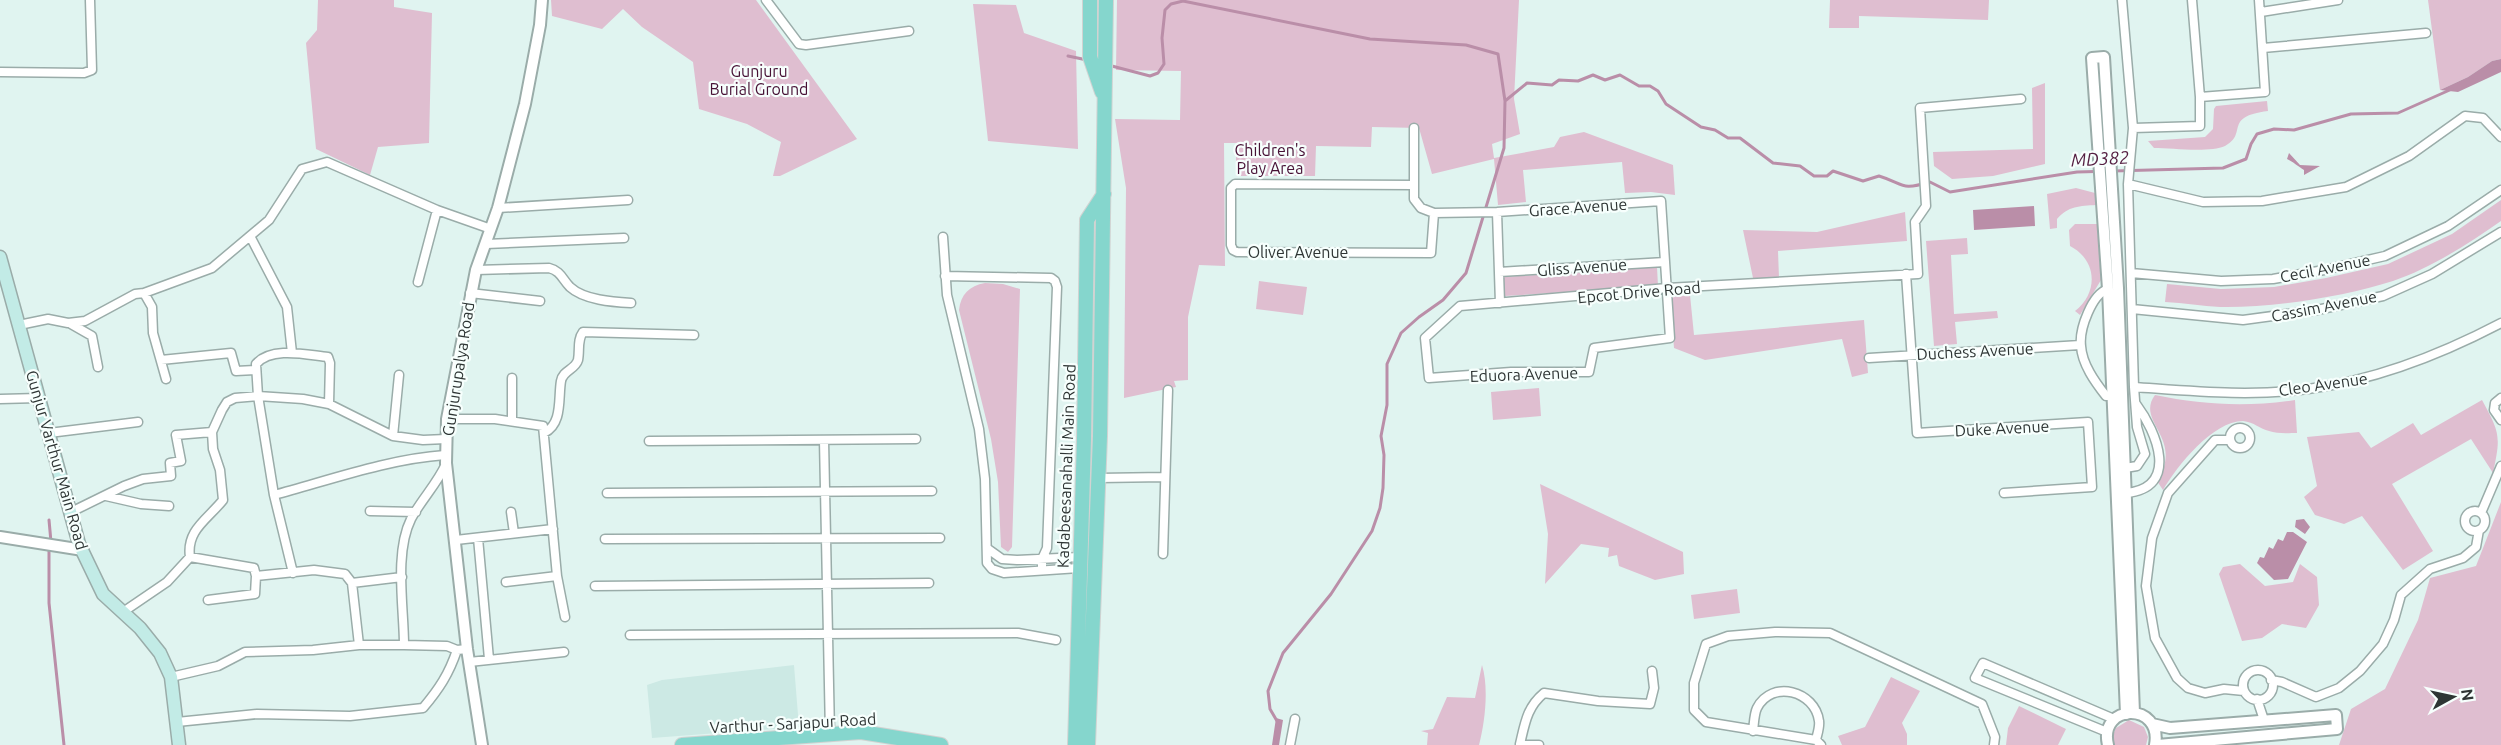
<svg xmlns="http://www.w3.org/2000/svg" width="2501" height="745" font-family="Ubuntu,sans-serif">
<rect width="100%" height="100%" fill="#e0f4f0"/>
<!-- built -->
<path fill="#cce9e4" d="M794,665L799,727L652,738L647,685L662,680Z"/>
<!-- green -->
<path fill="#dfbed0" d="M318,0H394V7L432,13L429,143L378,147L370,175L316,149L306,43L317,30Z
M551,0H756L857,139L780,176H773L781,142L747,124L699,109L693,62L642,27L623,9L602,29L552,16Z
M1117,0H1519L1514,99L1520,134L1492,144L1494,158L1554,147L1560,137L1584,132L1673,165L1675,195L1651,192L1625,193L1622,162L1523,170L1526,202L1498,205L1494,159L1432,174L1419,128L1372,127L1371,147L1316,146L1315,176H1236V143H1224L1225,266L1199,265L1188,317V380L1174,381L1176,387L1124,398L1126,188L1115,119L1180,120L1181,71L1116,70Z
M1830,0H1989L1988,20L1859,16V28H1829Z
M2428,0H2501V59L2492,61L2468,77L2440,90Z
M973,4L1016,5L1024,33L1076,51L1078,149L988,141Z
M2045,83V164L1993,176L1952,179L1934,166L1933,152L2033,149L2032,88Z
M2267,101L2268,111C2222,117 2249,133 2225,146C2210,153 2171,148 2154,148L2148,141L2205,137L2213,129L2214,109L2216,106Z
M2076,188L2095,193L2096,205C2080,206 2068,206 2057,219V228L2050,229L2047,194Z
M2501,200V221C2468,244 2431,268 2393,281C2343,297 2272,308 2220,307C2202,306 2184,303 2165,302L2167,284L2221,289L2274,287L2326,278L2388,264L2452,234Z
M1905,212L1907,241L1778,251L1779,278H1753L1743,230L1817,232Z
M2075,224H2097L2101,280L2080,315L2075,311C2099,292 2097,260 2070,246L2069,230Z
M1967,238L1968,254L1951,255L1954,314L1997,311L1998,318L1955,322L1957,344L1934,346L1926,241Z
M1657,267L1658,286L1505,296L1503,277Z
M1259,281L1307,287L1303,315L1256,309Z
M985,283L1003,284L1020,289L1012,547L1008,552L1001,547L998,482L991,439L959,310C961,294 969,286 985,283Z
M1690,295L1694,335L1864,320L1868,373L1852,377L1842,339L1705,360L1674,348L1670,297Z
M1539,388L1541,416L1493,420L1491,392Z
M2155,395C2202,405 2248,407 2295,400L2297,433C2289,433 2277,434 2269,431C2260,429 2254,422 2243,421C2213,421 2177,466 2163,490L2157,481C2185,438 2135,422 2155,395Z
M2482,400C2500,433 2501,436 2493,473L2471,439L2392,484L2433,551L2403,570L2362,516L2344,524L2315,515L2304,497L2317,486L2307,437L2359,432L2371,448L2413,423L2421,435Z
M1540,484L1683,552L1684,574L1655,580L1619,566L1617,555L1608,557L1609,548L1581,544L1545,584L1548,534Z
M2501,502V745H2339L2351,709L2385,689L2418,620L2430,578L2476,566Z
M2240,564L2265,586L2293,582L2300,564L2317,577L2319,605L2306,628L2282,624L2262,638L2242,641L2219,574L2223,567Z
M1737,589L1740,613L1694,619L1691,595Z
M1482,665C1489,688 1485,722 1479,745H1427L1428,733L1421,731L1433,729L1447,697L1475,698Z
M1891,677L1920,691L1902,723L1907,734V745H1842L1838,736L1865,727Z
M2019,706L2066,729L2058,745H2006L2008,728Z
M2129,720L2144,727L2148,737L2146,745H2114L2112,737L2116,728Z"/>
<!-- water -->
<path fill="#ba8ea8" d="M2501,59V72L2458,92L2440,90L2468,77L2492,61Z
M2289,153L2300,165L2320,166L2304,175V170C2299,167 2292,161 2287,159Z
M2034,206L2035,226L1974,230L1973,210Z
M2304,519L2310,527L2305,534L2295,527L2296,520Z
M2287,532H2293L2307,542L2288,579L2274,580L2257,563L2260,557L2264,558L2269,547L2273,549L2278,539L2283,541Z
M1276,718L1283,720L1279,745H1272Z"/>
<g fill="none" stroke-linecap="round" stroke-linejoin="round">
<!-- stream -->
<path stroke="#ba8ea8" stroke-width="3" d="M1068,56L1087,60
M1108,65L1150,76L1158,73L1164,64L1162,38L1165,10L1171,4L1183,1L1370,39L1466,45L1498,54L1505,101
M49,520L51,542
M49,548V603L64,745
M1277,721L1270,709L1268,691L1283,653L1331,594L1372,531L1380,508L1383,488L1384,455L1381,436L1387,405V364L1401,333L1419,317L1443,300L1466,273L1504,148L1505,101L1527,83L1552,85L1559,80L1578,81L1593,75L1605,80L1620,75L1639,86H1650L1658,91L1666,104L1701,127L1715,130L1728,138H1740L1773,163L1800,166L1814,176H1827L1833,171L1863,181L1879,176C1905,184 1900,191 1930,182L1950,192L2077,172L2223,168L2246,159L2251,144L2257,134L2274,129L2294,130L2351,114L2398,113L2452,89"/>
<!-- minor casing -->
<g stroke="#9aaca9" stroke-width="11">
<path id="minor" d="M766,0L799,44L806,45L909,31
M2122,0L2133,128L2128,184L2134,387L2137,427L2145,454L2137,466L2125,468
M2192,0L2200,97
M2261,12L2338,0
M2263,48L2426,33
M0,72L84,73L92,70L90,0
M2133,128L2200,126V97L2265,92L2259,0
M2128,184L2203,202L2262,201L2346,187L2409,156L2465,116L2483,118L2501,137
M1414,185V128
M498,208L628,200
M1497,212L1500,303
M1434,213L1431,253L1237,252L1233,250L1231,245V188L1235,184L1414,185V199L1421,208L1434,213L1497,212L1661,201L1670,338L1594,348L1589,372H1511L1429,378L1425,338L1460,306L1667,288L1918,274L1915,222L1926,206L1920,108L2021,99
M250,236L287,307L292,353
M943,237L947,295L979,429L985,479L987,563L992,569L1004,573L1079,568
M486,244L624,238
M476,270L549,268C561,271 562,279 570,287C584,300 613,302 631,303
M1499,272L1665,262
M2131,273L2221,281L2273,279L2324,270L2385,256L2448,226L2501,190
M1906,274L1917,433L2088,422L2092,487L2004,493
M945,276L1051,278L1055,281L1057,287L1047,548L1042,559V570
M418,282L437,210
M2108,289C2092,294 2079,329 2081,346C2082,364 2095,382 2106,396H2112
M144,293L212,268L269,220L302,169L327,162L437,210L491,229
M470,293L540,301
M2132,309L2243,320L2317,310L2383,296L2432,274L2501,232
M71,324L92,336L98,367
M19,325L48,319L68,323L85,321L135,294L144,293L152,307L153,333L166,379
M1869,358L2080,345
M161,360L231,353L236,371L255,370
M512,378V421
M2134,387C2192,391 2250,397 2308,389C2376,380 2440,355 2501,323
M2501,398L2495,403L2494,410L2501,420
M0,399L39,398
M447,419H495L543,426L557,576L565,617
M2230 438a10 10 0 1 1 20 0a10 10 0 1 1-20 0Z
M49,433L138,422
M544,433C563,424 558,398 561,381C563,370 575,370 578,360C580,350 577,340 583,332L694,335
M393,436L399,375
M824,440L830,734
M2230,440H2215L2168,493L2152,538L2146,586L2155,638L2177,678L2188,688L2205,693L2224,689L2244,691
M649,441L916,439
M1099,478L1165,477
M607,493L932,491
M2126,493C2180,488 2157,432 2136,404
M274,495L258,396L256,364C272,346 307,355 328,357L330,363L329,404
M106,496L141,504L169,506
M2465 521a10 10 0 1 1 20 0a10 10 0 1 1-20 0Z
M370,511L416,512
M71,512L124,486L143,479L171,476L170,463L181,461L176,435L212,432
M511,512L514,533
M2481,513L2501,466
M478,538L489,659
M605,539L940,538
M456,540L553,529
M988,549L1002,559L1017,560L1080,557
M1163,554L1168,390
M293,573L274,495C330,480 388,459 445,455
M506,582L557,576
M352,583L402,577
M595,586L929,583
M208,600L255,594L256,576
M123,612L167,582L190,557
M630,635L1018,633L1056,640
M359,645L352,583L345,574L314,570L256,576L254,568L190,557C186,530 208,519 223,500L220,470L213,449L212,432L222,410L227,402L235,398L258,396L303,399L329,404L393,436L423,440L446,439
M404,645L447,646L457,650
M469,662L564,652
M2243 685a15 15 0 1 1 30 0a15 15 0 1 1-30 0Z
M171,677L218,666L245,652L313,650L359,645H404C404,608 394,553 411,519C421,500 437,484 446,464
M2271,680L2282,682L2316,697L2339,688L2360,671L2383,644L2394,620L2401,595L2430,569L2463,558L2476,547L2479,530
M2257,699L2264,720
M177,722L257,714L350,716L423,708C439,689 449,674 457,650L467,649
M1753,731C1754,724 1754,714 1757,708C1772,679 1815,691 1819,721C1820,727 1817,735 1816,740
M2107,732L1975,678L1983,663L2114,719
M1520,744C1525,723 1527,707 1544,693L1598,701L1650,704L1654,688L1652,671
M1290,745L1295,719
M1520,745H1539
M1821,745L1816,740L1706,722L1694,710V683L1706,644L1728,636L1775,632L1830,633L1982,704L1995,737L1994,745"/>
</g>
<!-- tertiary casing -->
<g stroke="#9aaca9" stroke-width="14">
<path id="tertiary" d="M0,537L83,550
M2126,714L2108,289L2092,58L2104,57L2118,288L2134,713
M2152,724L2170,728L2336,715L2337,729L2158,745
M482,745L467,649L446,463L447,419L476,270L498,208L525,104L540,25L542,0
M2108,745C2098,703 2163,702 2155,745"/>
</g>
<!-- secondary casing -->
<g stroke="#9aaca9" stroke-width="15">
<path id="secondary" d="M0,257L79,544L103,594L140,628L160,653L171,677L179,745"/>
</g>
<!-- primary casing -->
<g stroke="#d1d3d2" stroke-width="16">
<path id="primary" d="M1090,0V57L1102,92
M682,745L861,732L941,745
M1075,745L1084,439L1087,220L1104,194
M1088,745L1100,436L1106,0"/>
</g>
<!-- minor -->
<use href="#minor" stroke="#fff" stroke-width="8"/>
<!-- tertiary -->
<use href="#tertiary" stroke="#fff" stroke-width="10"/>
<!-- secondary -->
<use href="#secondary" stroke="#c2ebe6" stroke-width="12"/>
<!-- primary -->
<use href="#primary" stroke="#85d6cd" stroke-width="14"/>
</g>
<g text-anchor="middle" stroke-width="4.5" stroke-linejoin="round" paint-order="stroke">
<!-- park labels -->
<g font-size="16" fill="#471135" stroke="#f7fffd">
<text x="759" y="77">Gunjuru<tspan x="759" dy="18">Burial Ground</tspan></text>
<text x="1270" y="156">Children's<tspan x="1270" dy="18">Play Area</tspan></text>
</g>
<!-- street labels -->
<g font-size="16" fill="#2e3534" stroke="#f7fffd">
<text transform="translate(1578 207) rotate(-4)" y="6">Grace Avenue</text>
<text x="1298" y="258">Oliver Avenue</text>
<text transform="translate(1582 267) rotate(-4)" y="6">Gliss Avenue</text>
<text transform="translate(2325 268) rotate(-11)" y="6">Cecil Avenue</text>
<text transform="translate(1639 292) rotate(-5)" y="6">Epcot Drive Road</text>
<text transform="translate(2324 306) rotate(-11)" y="6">Cassim Avenue</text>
<text transform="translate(1975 351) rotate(-3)" y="6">Duchess Avenue</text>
<text transform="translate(458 369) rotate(-81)" y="6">Gunjurupalya Road</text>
<text transform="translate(1524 374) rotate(-2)" y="6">Eduora Avenue</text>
<text transform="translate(2323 384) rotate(-8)" y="6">Cleo Avenue</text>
<text transform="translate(2002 428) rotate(-3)" y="6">Duke Avenue</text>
<text transform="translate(57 460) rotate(74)" y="6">Gunjur Varthur Main Road</text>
<text transform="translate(1066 466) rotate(-88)" y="6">Kadabeesanahalli Main Road</text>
<text transform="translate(793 723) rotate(-3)" y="6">Varthur - Sarjapur Road</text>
</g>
<!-- water labels -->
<g font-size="18" font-style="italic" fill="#541e41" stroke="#f7fffd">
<text transform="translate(2100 159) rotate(-3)" y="6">MD382</text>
</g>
</g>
<!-- north arrow -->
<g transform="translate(2453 697) rotate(82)" stroke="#f7fffd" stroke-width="4.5" paint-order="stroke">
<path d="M0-4.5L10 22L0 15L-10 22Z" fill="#2e3534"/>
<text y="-9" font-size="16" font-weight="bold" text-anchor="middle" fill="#2e3534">N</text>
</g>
</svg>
